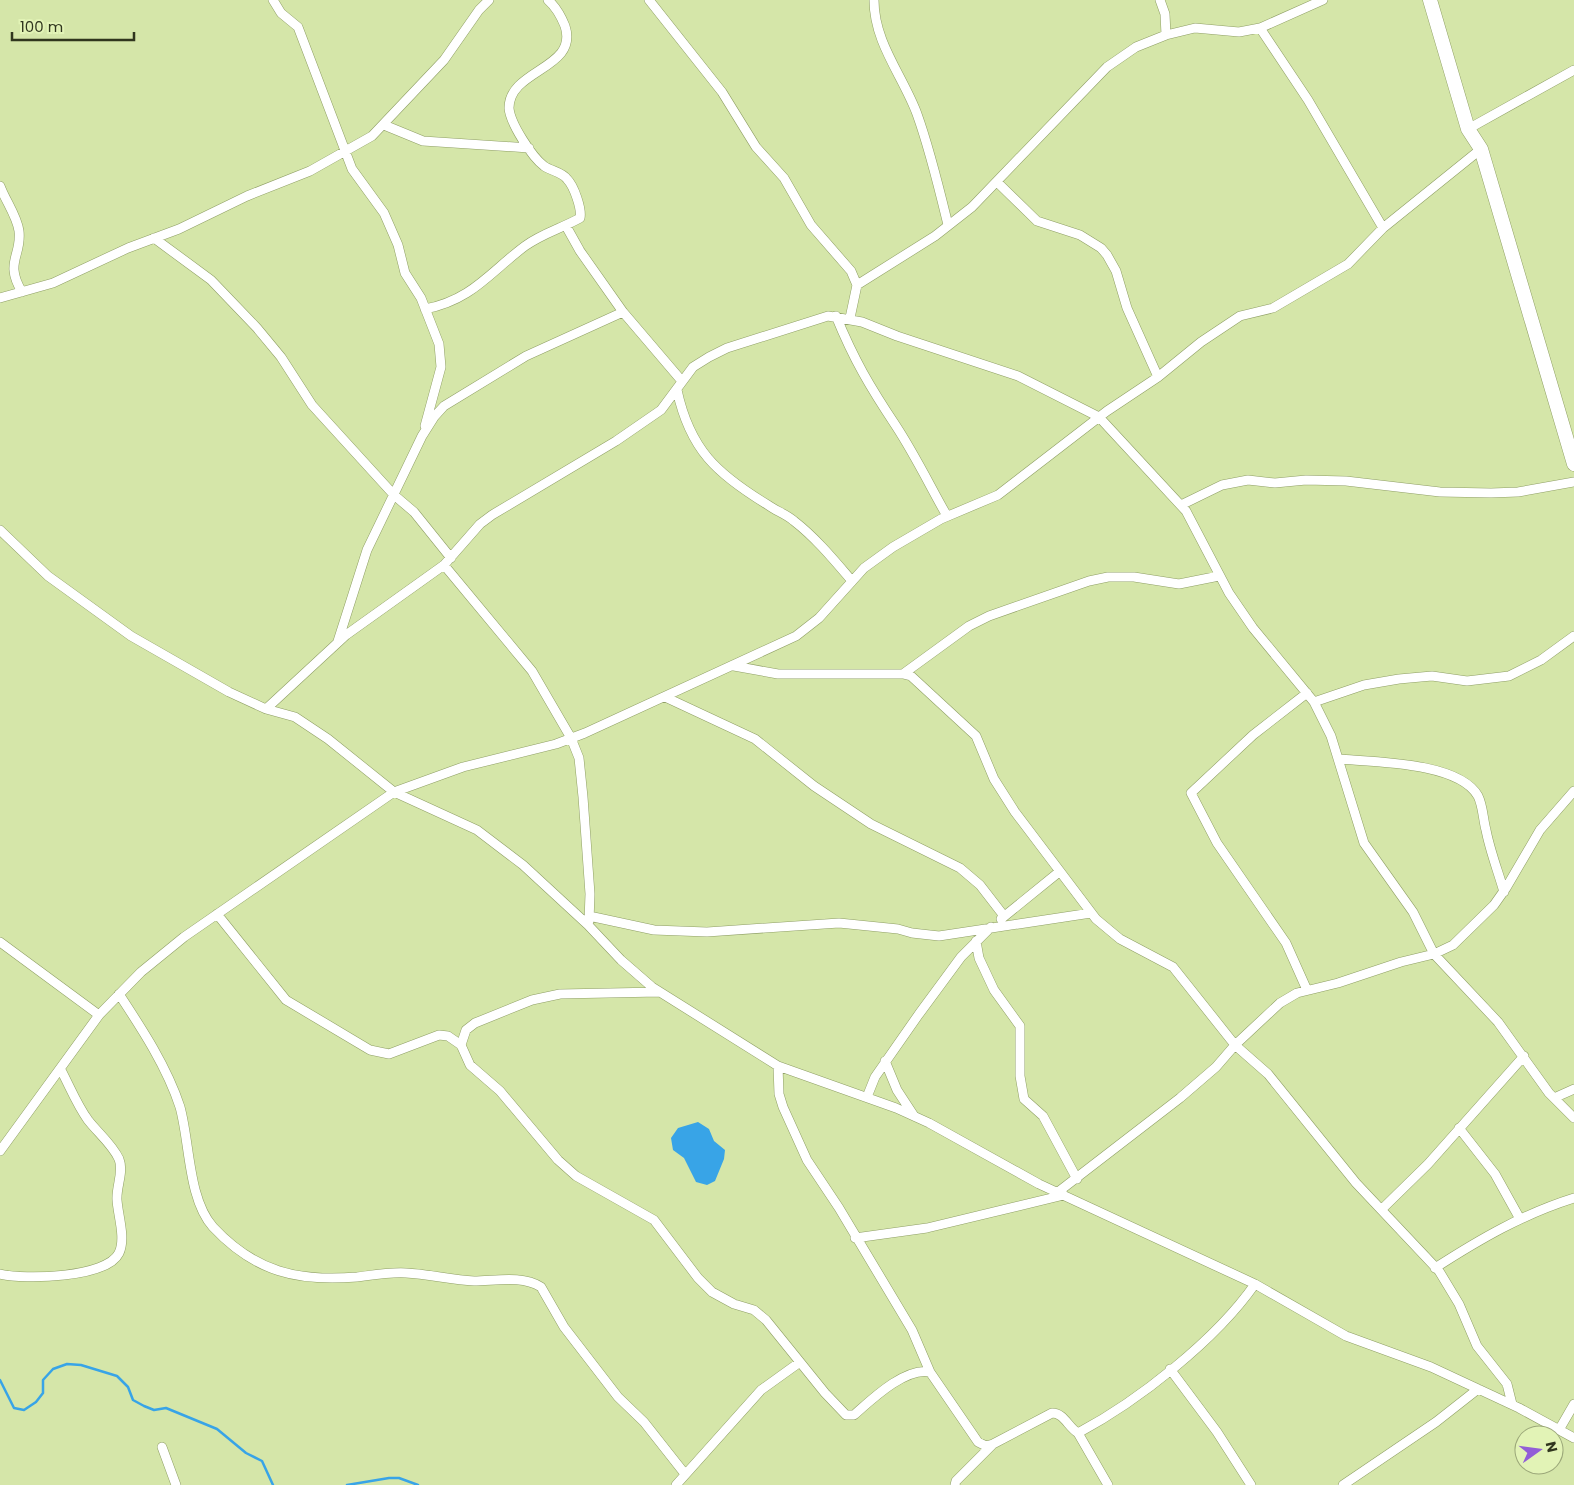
<svg xmlns="http://www.w3.org/2000/svg" width="1574" height="1485" font-family="Poppins,sans-serif">
<rect width="100%" height="100%" fill="#d5e6a9"/>
<!-- water -->
<path fill="#38a4e7" d="M698,1122L709,1129L714,1141L725,1150L724,1159L715,1181L707,1185L696,1182L684,1158L673,1150L671,1138L678,1128Z"/>
<g fill="none" stroke-linecap="round" stroke-linejoin="round">
<!-- stream -->
<path stroke="#38a4e7" stroke-width="2.5" d="M0,1380L14,1408L24,1410L36,1402L43,1393V1380L53,1369L67,1364L81,1365L117,1376L128,1387L133,1400L144,1406L154,1410L166,1408L217,1429L246,1453L262,1461L273,1485
M347,1485L389,1478H399L418,1485"/>
<!-- street casing -->
<g stroke="#8f9f65" stroke-width="10">
<path id="street" d="M273,0L281,13L298,27L352,169L384,213L398,245L405,273L421,298L439,344L441,367L425,426
M649,0L722,92L756,147L784,178L811,225L851,271L857,285L850,318
M874,0C874,43 903,76 917,114C930,150 939,188 948,225
M1160,0L1165,14L1166,35
M1260,28L1308,100L1383,228
M384,125L423,141L529,148
M1468,129L1574,70
M997,182L1037,221L1080,235L1101,248L1107,255L1116,271L1127,308L1158,377
M0,186C5,200 17,216 19,231C22,256 4,262 22,292
M566,226L580,251L623,312
M154,238L211,280L257,328L281,357L312,405L394,495L414,512L451,558
M857,285L935,236L972,207L1107,67L1136,47L1166,35L1195,28L1239,32L1260,28L1323,0
M0,298L53,283L128,248L179,229L247,196L310,171L372,136L444,60L479,10L489,0
M425,309C472,300 490,272 525,246C541,234 562,228 580,218C582,209 574,186 567,179C562,172 551,171 544,166C532,157 510,123 509,108C509,69 579,69 565,26C561,16 556,7 548,0
M836,316C854,360 870,387 896,426C915,455 930,486 947,516
M677,390C690,450 717,474 768,505C776,511 786,514 794,521C816,538 834,560 852,581
M1181,505L1222,485L1248,480L1275,483L1306,480L1346,481L1440,492L1491,493L1518,492L1574,482
M0,530L48,576L131,636L229,692L266,709L295,717L328,739L394,792L477,830L523,865L588,925L621,960L652,987L778,1066L896,1108L929,1123L1039,1184L1255,1284L1346,1336L1431,1367L1519,1408L1574,1438
M444,565L532,671L571,738L579,758L583,797L590,894L589,921
M338,641L367,550L422,436L434,417L444,406L526,356L623,312L681,380
M734,666L778,674H903L911,676L976,736L994,779L1015,812L1096,919L1120,939L1173,967L1235,1045L1268,1074L1356,1183L1439,1271L1459,1304L1477,1346L1507,1384L1512,1404
M903,674L969,626L989,616L1089,581L1108,577H1134L1179,584L1219,576
M1307,693L1253,735L1191,793L1217,843L1286,943L1307,990
M665,697L755,739L814,786L871,824L960,868L980,885L1004,916
M1314,702L1364,685L1399,679L1432,676L1467,681L1509,676L1541,660L1574,636
M266,709L346,635L444,565L480,524L492,515L616,441L661,410L693,367L709,357L727,348L828,316L862,322L897,336L1018,376L1099,417L1186,511L1229,593L1253,628L1314,702L1331,736L1364,843L1413,912L1434,954L1498,1022L1549,1093L1574,1118
M1339,759C1374,762 1459,762 1478,796C1483,806 1483,819 1486,830C1490,851 1498,871 1504,892
M217,914L286,1000L370,1050L389,1054L439,1035L448,1036L461,1045
M589,916L654,930L707,932L839,923L898,929L912,933L939,936L1091,913
M1001,919L1059,872
M976,941L979,958L994,990L1020,1026V1076L1024,1099L1043,1116L1077,1179
M0,942L99,1015
M659,992L560,994L532,1000L475,1023L466,1030L461,1045L470,1065L500,1091L558,1160L576,1176L654,1220L698,1278L712,1292L734,1304L754,1310L766,1320L825,1393L846,1415H854C871,1400 905,1367 930,1372
M119,994C142,1029 167,1067 180,1107C190,1143 188,1199 213,1227C255,1272 298,1282 357,1277C373,1275 390,1272 406,1273C429,1274 451,1280 474,1281C495,1281 522,1275 541,1287L564,1327L618,1397L644,1422L685,1474
M885,1061L897,1090L914,1116
M778,1066L779,1094L783,1107L807,1160L839,1208L912,1330L930,1372L978,1442L986,1446L993,1444
M867,1097L875,1077L919,1014L961,957L991,927
M1554,1098L1574,1089
M1459,1128L1495,1174L1520,1219
M0,1151L99,1015L141,972L184,937L394,792L463,767L556,744L585,733L796,636L819,618L864,568L893,547L941,519L998,495L1107,411L1158,377L1201,342L1240,316L1273,308L1348,264L1383,228L1481,149
M1058,1192L1180,1098L1216,1067L1235,1045L1280,1003L1297,993L1338,983L1401,962L1434,954L1453,945L1494,905L1506,888L1540,830L1574,791
M1382,1209L1428,1164L1524,1056
M855,1238L927,1228L1064,1195
M1435,1268C1480,1239 1523,1214 1574,1198
M0,1274C24,1280 107,1278 119,1253C126,1238 118,1216 117,1200C116,1187 124,1172 119,1159C112,1144 98,1133 88,1120C77,1105 70,1087 61,1070
M1170,1369L1217,1432L1251,1485
M1559,1430L1574,1404
M1078,1433C1138,1401 1216,1340 1255,1284
M162,1447L176,1485
M676,1485L761,1390L800,1362
M955,1485L956,1481L993,1444L1052,1413C1064,1413 1068,1427 1078,1433L1108,1485
M1343,1485L1436,1422L1478,1389"/>
</g>
<!-- primary casing -->
<g stroke="#8f9f65" stroke-width="15">
<path id="primary" d="M1430,0L1468,129L1481,149L1574,464"/>
</g>
<!-- street -->
<use href="#street" stroke="#fff" stroke-width="9"/>
<!-- primary -->
<use href="#primary" stroke="#fff" stroke-width="14"/>
</g>
<!-- north arrow -->
<g transform="translate(1539 1450) rotate(76)"><circle r="24" fill="#e2f3b6" stroke="#9ba779"/>
<path d="M0-4L9 19L0 12L-9 19Z" fill="#925ed7"/>
<text y="-8" font-size="14" font-weight="bold" text-anchor="middle" fill="#30361e">N</text>
</g>
<!-- scale -->
<path d="M12 32v8h122v-8" fill="none" stroke="#30361e" stroke-width="2.5"/>
<text x="20" y="32" font-size="15" fill="#30361e" stroke="#e2f3b6" stroke-width="4" paint-order="stroke">100 m</text>
</svg>
